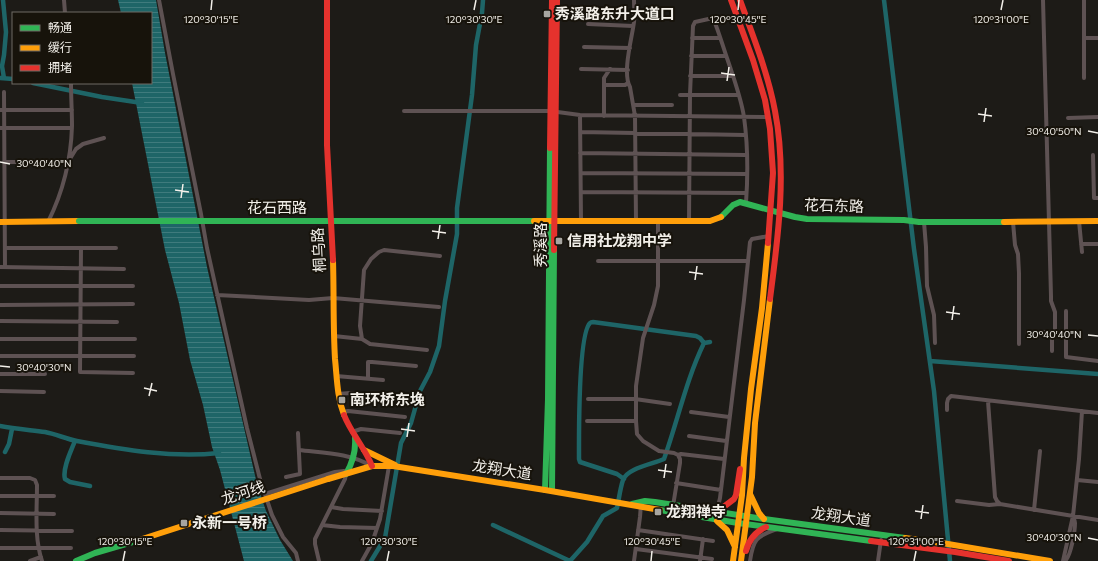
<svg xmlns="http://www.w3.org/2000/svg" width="1098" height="561" font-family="Commissioner,'Noto Sans SC',sans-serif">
<defs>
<pattern id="water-rules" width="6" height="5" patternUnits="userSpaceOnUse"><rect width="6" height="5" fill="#1e6567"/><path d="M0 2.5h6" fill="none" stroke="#3f7b7d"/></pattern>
</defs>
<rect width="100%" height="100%" fill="#1d1b17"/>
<!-- water -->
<path fill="url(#water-rules)" d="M118,0H156L165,53L207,267L236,393L257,484L266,511L280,540L293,561H244L220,470L212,447L203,405L190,360L179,303L165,250L132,83H151V13H121Z"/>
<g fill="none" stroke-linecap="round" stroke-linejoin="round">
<!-- canal -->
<path stroke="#1e6567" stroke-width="4.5" d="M3,0L6,32L4,55L2,66L4,78
M884,0L914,249L934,391L950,561
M0,78L13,79
M33,83L102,97L142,103
M930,361L1098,374
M0,426C15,429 30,430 45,432C56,434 66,439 77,441C124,450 172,458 219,453
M75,441C71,451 62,469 65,479L70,482L90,486
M5,452L9,444L12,429
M624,479L617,474L580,462L579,459C579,438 578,335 590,323C591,322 592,322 593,322L696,336L700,338L704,343
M493,525L570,561
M371,561L385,538L401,443L411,423L420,391L430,372L439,346L445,301L457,234V208L472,95L476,45L482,13L483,0
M570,561L587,542L603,516L617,508C619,499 620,489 623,480C627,468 653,464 664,459C678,420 686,380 704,343L710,342"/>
<!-- street -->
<path stroke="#5e5253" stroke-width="4" d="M64,0L65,13
M159,0L173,74L201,214L207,248L247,428L260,479L272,515L283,537L296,553L298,561
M634,0C634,7 635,15 634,22C632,38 622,73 630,87L635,116L636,221
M588,24L633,26
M692,38H720
M1084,38H1098
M584,47L630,48
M691,56H726
M581,69L628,70
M690,76H733
M1084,78V0
M604,85H625L628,83
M4,92L5,267
M680,95H738
M633,105H672
M0,110H72
M404,111H550L580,115L768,117
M580,115L581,221
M604,116V78L610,69
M1068,118L1098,117
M0,128H72
M580,132L745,135
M580,153L746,155
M1093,155L1094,198H1098
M4,162H68L76,149L83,144L104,138
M581,173L747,174
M581,192L746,193
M658,221V286L654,305L643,338L636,386V421L637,434L643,441L659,451L674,453L678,455L680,459V463L673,506
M689,221L690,94L693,26L695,22L713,18C719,32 723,47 728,61C734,79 741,98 744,117C748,146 748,175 746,203
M1079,221L1082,252
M48,222C63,192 71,160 72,126C72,112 71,97 71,83
M924,222L926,247L927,286L934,315L935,343
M1013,222L1015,245L1018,254L1019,273V344
M1081,244H1098
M5,248H116
M81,248L80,372L133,373
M598,261H748
M0,267L124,269
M0,286H133
M217,295L309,300L333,298L439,307
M0,305L133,304
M1066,311V357L1098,361
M0,321L117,322
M1027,332H1055V312L1051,301V296L1043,0
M1052,332V351
M334,336L362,339
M0,339H135
M427,350L370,344L362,339L360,326L364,270L371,259L379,252L384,250L440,256
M0,356H134
M0,374H45
M336,376L383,380
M368,378V362H372L416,366
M0,391L44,392
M338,394L350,393L406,400
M588,399H635L670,404
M988,401L995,497L997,501L1000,504L1098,520
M947,410V403L948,399L951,396L1098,413
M343,412L348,411L405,417
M691,412L729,417
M587,421H636
M352,432L361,429L400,433
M689,436L726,441
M299,450C323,453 350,453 371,466
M678,455L681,454L724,459
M286,477L300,474L298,433
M0,478H30L35,480L37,485C37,510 34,537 42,561
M1077,480L1098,482
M676,483L721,490
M265,494L335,472L344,471L346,474L345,479L315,539V544L319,561
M0,496H54
M957,501L989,505L1000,504
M331,507L343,509L382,511
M1034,510L1040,451
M717,511L720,498L744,300L750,242L752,239L769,236
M0,513L54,514
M322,525L340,527L377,528
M0,530L72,531
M638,530L713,541
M0,548H71
M636,549L712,559
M30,561L41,557
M362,561L372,543L380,519L389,466
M634,561L640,517L641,504
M700,561L703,539
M750,561C753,540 756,536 777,529
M878,561L881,540
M1063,561L1073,516L1079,459L1082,411
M1065,561C1071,556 1075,531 1075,523C1075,521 1074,519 1073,517"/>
<!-- fast -->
<path stroke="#30b455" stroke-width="6" d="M721,217L733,205L740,202L795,217L807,219L904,220L919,222H1004
M308,221H534
M346,474C353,462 356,452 355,438
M545,490L548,399L550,148
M552,491L554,250
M632,504L645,501L655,502L764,519L905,538
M660,510L738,523L871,541
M76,561L95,553L136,541"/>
<!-- slow -->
<path stroke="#ff9f0a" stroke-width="6" d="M534,221H710L721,217
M0,222L79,221
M1004,222L1098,221
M333,260C334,293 333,326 335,359C337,378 337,397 344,415
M364,450L395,465
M328,479L372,466H393L545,490L660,510
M750,494L759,513L764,519
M717,521L727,530L735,547
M905,538L942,543L1050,561
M733,561L742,495L744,458L751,389L762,308L768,243
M741,561L752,477L755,423L770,299"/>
<!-- jam -->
<path stroke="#e5322d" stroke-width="6" d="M327,0V145L333,260
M731,0L753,60L765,100L770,129L773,173L768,243
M740,0C753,36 768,73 775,111C787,173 778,238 770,299
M550,148L552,0
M554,250L557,0
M344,415C351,433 365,448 372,466
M717,512L734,499L736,495L740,469
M871,541L955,552L1009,561
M746,551C749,539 755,532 766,527"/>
<!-- fast-bridge -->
<path stroke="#30b455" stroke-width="6" d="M79,221H308"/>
<!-- slow-bridge -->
<path stroke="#ff9f0a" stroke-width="6" d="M136,541L328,479"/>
</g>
<!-- ticks -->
<path fill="none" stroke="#f2efe9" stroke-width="1.5" d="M211,10L212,0M474,10L476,0M738,10L739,0M1001,10L1003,0M721,73L735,75M727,81L729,67M978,114L992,116M984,122L986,108M1088,131L1098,133M0,162L10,164M175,190L189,192M181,198L183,184M432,231L446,233M438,239L440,225M689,272L703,274M695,280L697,266M946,312L960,314M952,320L954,306M1088,335L1098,336M0,366L10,367M144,388L157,391M149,396L152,383M401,429L415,431M407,437L409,423M658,470L672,472M664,478L666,464M915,511L929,513M921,519L923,505M1088,538L1098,540M123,561L125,551M387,561L389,551M651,561L652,551M914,561L916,551"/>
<!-- markers -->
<g fill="#a7a5a0" stroke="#17130b" stroke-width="1.5">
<rect x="543" y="10" width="8" height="8" rx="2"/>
<rect x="555" y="237" width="8" height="8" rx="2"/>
<rect x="338" y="396" width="8" height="8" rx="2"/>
<rect x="654" y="508" width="8" height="8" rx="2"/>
<rect x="180" y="519" width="8" height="8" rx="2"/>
</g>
<g text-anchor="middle" stroke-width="4" stroke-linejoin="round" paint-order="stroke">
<!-- poi labels -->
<g font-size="15" font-weight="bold" fill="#f2efe9" stroke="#17130b" text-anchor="start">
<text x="555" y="19">秀溪路东升大道口</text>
<text x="567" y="246">信用社龙翔中学</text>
<text x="350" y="405">南环桥东堍</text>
<text x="666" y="517">龙翔禅寺</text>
<text x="192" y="528">永新一号桥</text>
</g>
<!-- street labels -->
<g font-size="15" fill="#f2efe9" stroke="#17130b">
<text transform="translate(834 206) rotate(2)" y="5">花石东路</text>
<text x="277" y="213">花石西路</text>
<text transform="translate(541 245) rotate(-90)" y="5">秀溪路</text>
<text transform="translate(319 250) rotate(-93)" y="5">桐乌路</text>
<text transform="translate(502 470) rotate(9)" y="5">龙翔大道</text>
<text transform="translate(243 493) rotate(-18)" y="5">龙河线</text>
<text transform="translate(841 517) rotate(8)" y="5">龙翔大道</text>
</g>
</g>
<g font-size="10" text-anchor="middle" fill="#f2efe9" stroke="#17130b" stroke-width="4" stroke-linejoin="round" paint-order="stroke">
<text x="211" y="23">120°30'15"E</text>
<text x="738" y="23">120°30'45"E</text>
<text x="1001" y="23">120°31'00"E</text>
<text x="474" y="23">120°30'30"E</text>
<text x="1054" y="135">30°40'50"N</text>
<text x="44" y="167">30°40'40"N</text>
<text x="1054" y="338">30°40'40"N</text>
<text x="44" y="371">30°40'30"N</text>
<text x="1054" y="541">30°40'30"N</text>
<text x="125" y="545">120°30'15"E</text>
<text x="389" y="545">120°30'30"E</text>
<text x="652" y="545">120°30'45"E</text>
<text x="916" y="545">120°31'00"E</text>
</g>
<!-- legend -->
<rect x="12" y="12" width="140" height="72" fill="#17130b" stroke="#6f6b64"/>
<rect x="20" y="25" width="20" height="6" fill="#30b455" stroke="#6f6b64"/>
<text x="48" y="32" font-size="12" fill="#f2efe9">畅通</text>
<rect x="20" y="45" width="20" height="6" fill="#ff9f0a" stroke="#6f6b64"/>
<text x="48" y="52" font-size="12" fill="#f2efe9">缓行</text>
<rect x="20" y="65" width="20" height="6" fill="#e5322d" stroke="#6f6b64"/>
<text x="48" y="72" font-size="12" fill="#f2efe9">拥堵</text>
</svg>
